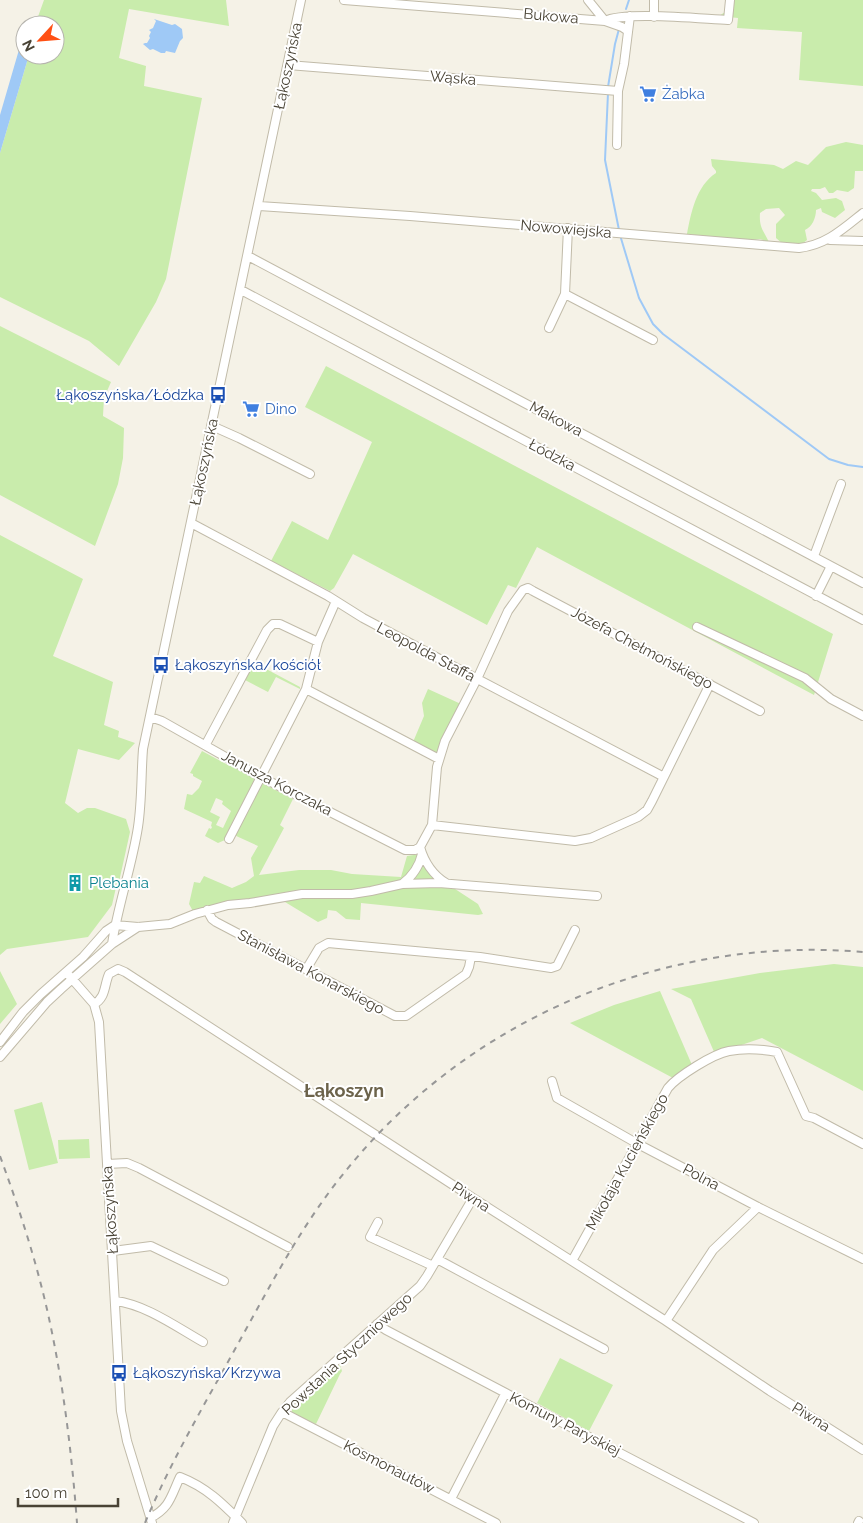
<svg xmlns="http://www.w3.org/2000/svg" width="863" height="1523" font-family="Raleway,sans-serif">
<rect width="100%" height="100%" fill="#f5f2e7"/>
<!-- green -->
<path fill="#c9ecac" fill-rule="evenodd" d="M44,0H226L229,26L129,9L119,58L146,66L144,86L202,98L166,279L156,302L119,366L89,341L0,297V153L29,55H55V25H35Z
M726,0H863V86L799,80L802,32L737,28L738,18L719,16L725,12Z
M846,142L863,145V171H855L854,188L848,192L837,190L833,193H829L825,187L820,189H812L811,191L816,193L822,200L836,198L842,201L845,210L835,218L822,212L821,208L816,210C816,218 812,227 805,230L807,240L802,244H783L776,238V224L785,215L779,208L766,209L760,213C759,227 763,230 769,242L760,239L743,241L687,234C691,213 696,186 716,173V171L712,166L711,159L774,165L783,169L796,161L808,165L826,147Z
M0,326L111,382L104,398L103,416L124,428L123,458L118,484L95,546L0,495Z
M326,366L833,634L814,695L537,547L516,588L508,585L487,625L353,554L334,588L330,591L271,561L292,521L328,540L372,442L305,407Z
M0,535L83,579L53,656L113,682L104,725L119,731L118,737L135,743L119,760L78,749L65,803L78,813L87,808H95L126,819L130,832L119,882L117,883L112,905L88,937L7,949L0,955Z
M253,662L300,687V689L276,677L268,692L245,680Z
M428,689L461,704L437,756L413,742L424,716L422,703Z
M202,751L228,765L229,762L256,777L253,782L255,783L225,840L218,843L205,836L209,828L211,829L212,827L211,826L212,822L184,809L187,794L192,795L199,788L202,781L193,776V774L190,773ZM216,798L223,801L222,804L231,811L223,828L216,825L220,817L210,812Z
M262,783L293,799L280,825L284,828L259,875L299,870H331L352,874L401,877L407,856L420,854L441,882L368,891L303,893L194,913L189,904L194,882L200,883L204,876L232,888L246,882L254,876L251,858L258,846L234,835Z
M427,885L452,887L478,904L483,914L478,915L361,903L360,920L346,919L336,911L328,910L327,918L318,922L285,902L291,899Z
M834,964L863,967V1091L762,1038L715,1054L691,999L671,989L760,973Z
M0,971L17,1004L0,1024Z
M660,991L692,1065L673,1078L570,1023L614,1005Z
M42,1102L58,1163L29,1170L14,1110Z
M89,1139L90,1158L59,1159L58,1140Z
M560,1358L613,1385L589,1431L537,1403Z
M340,1365L342,1371L340,1374L316,1424L292,1413V1408Z"/>
<!-- water -->
<path fill="#9fc9f6" d="M154,19L172,25L175,24L182,29L183,38L180,41L175,53L166,51L165,53H161L153,49L150,50L143,44L145,43H147L150,38L149,36L151,32L149,30L153,28L156,21Z
M25,29V55H29L0,153V115Z"/>
<g fill="none" stroke-linecap="round" stroke-linejoin="round">
<!-- stream -->
<path stroke="#9fc9f6" stroke-width="2" d="M626,9L629,0
M608,87L615,44L619,29
M608,93L605,160L619,230
M620,235L639,298L653,324L663,334L829,459L848,465L863,467"/>
<!-- minor casing -->
<g stroke="#c1bba9" stroke-width="10">
<path id="minor" d="M344,0L605,21C624,11 703,19 728,20L730,0
M588,0L605,21L622,27L628,31
M654,17V0
M288,65L618,91
M617,145L618,91L624,64L630,16
M259,206L410,216L799,248C826,245 843,229 863,213
M830,240L863,241
M248,256L863,583
M241,290L863,620
M565,294L653,340
M549,328L565,294L568,228
M212,426L239,438L310,474
M191,523L328,596L363,618L466,673L664,777
M814,556L841,484
M816,596L831,566
M697,627L805,678L831,699L863,716
M306,689L439,759
M150,717L162,721L261,777L405,850H415L420,847L432,825L437,767L445,741L477,679L508,611L523,590L528,588L533,591L760,711
M206,744L267,630L273,624H280L318,642
M432,825L575,841L591,838L638,817L647,810L652,801L710,684
M229,839L306,689L318,642L336,601
M420,847C424,861 433,875 446,883
M402,884C413,876 419,867 422,854
M207,910L212,919L216,922L395,1016H406L466,974L469,967L471,957
M115,925L138,927L159,925L170,924L195,914L228,905L250,903L302,894H352L371,891L402,884L439,883L597,896
M112,944C118,905 132,866 138,827C142,801 141,775 143,749L301,0
M307,968L319,948L328,943L480,957L551,968L557,966L575,930
M66,972L94,1004L99,1022L121,1411L127,1441L152,1523
M94,1004C106,998 104,985 109,974L118,969L125,972L473,1198L666,1321L770,1391L863,1450
M0,1042L23,1012L41,994L83,957L106,931L115,925
M0,1057L47,1002L61,989L112,944L138,927
M552,1081L557,1098L638,1144L758,1207L863,1259
M107,1164L127,1163L139,1168L288,1247
M378,1222L370,1237L433,1266
M113,1251L151,1246L224,1281
M437,1259L604,1349
M572,1261L668,1088C678,1076 713,1054 729,1051C745,1048 761,1049 777,1052L806,1116L814,1118L863,1144
M115,1301C145,1304 178,1328 203,1342
M666,1321L713,1250L758,1207
M377,1324L386,1330C509,1395 631,1459 754,1523
M282,1412L496,1523
M451,1499L505,1394
M150,1518C170,1508 171,1496 180,1477C206,1487 222,1503 242,1523
M233,1523L273,1426L282,1412L290,1402L420,1286L427,1276L473,1198
M858,1523L859,1521"/>
</g>
<!-- minor -->
<use href="#minor" stroke="#fff" stroke-width="8"/>
<!-- rail -->
<path stroke="#979797" stroke-width="2" stroke-dasharray="6 6" stroke-linecap="butt" d="M0,1156C20,1211 38,1266 50,1323C64,1389 72,1456 77,1523
M145,1523C170,1463 203,1407 234,1351C268,1290 300,1227 344,1173C468,1018 665,935 863,952"/>
</g>
<!-- icons -->
<defs>
<g id="supermarket-bare" transform="scale(1.35)"><path d="M-6-5.5h2.5l.6 2H6L4.5 2H-2.5L-4.4-4H-6ZM-1.5 3.2a1.3 1.3 0 1 0 .1 0ZM3 3.2a1.3 1.3 0 1 0 .1 0Z" fill="#3f7fe0" stroke="#fff" stroke-width="2.5" paint-order="stroke"/></g>
<g id="bus-bare" transform="scale(1.35)"><path d="M-5-6H5V4H4V6H2V4H-2V6H-4V4H-5ZM-3.5-4V0h7V-4ZM-3.5 1.2v1.5H-2V1.2ZM2 1.2v1.5H3.5V1.2Z" fill="#1a4fb4" stroke="#fff" stroke-width="2.5" paint-order="stroke"/></g>
<g id="building-bare" transform="scale(1.35)"><path d="M-4-6H4V6H1V3H-1V6H-4ZM-2.5-4.3h1.7v1.8h-1.7ZM.8-4.3h1.7v1.8H.8ZM-2.5-1h1.7V.8h-1.7ZM.8-1h1.7V.8H.8Z" fill="#0f9aa8" stroke="#fff" stroke-width="2.5" paint-order="stroke"/></g>
</defs>
<g fill-rule="evenodd">
<use href="#supermarket-bare" x="648" y="94"/>
<use href="#bus-bare" x="218" y="395"/>
<use href="#supermarket-bare" x="251" y="409"/>
<use href="#bus-bare" x="161" y="665"/>
<use href="#building-bare" x="75" y="883"/>
<use href="#bus-bare" x="119" y="1373"/>
</g>
<g text-anchor="middle" stroke-width="4" stroke-linejoin="round" paint-order="stroke">
<!-- street labels -->
<g font-size="15" fill="#494335" stroke="#fff">
<text transform="translate(551 16) rotate(5)" y="5">Bukowa</text>
<text transform="translate(288 66) rotate(-78)" y="5">Łąkoszyńska</text>
<text transform="translate(453 78) rotate(5)" y="5">Wąska</text>
<text transform="translate(566 229) rotate(5)" y="5">Nowowiejska</text>
<text transform="translate(556 419) rotate(28)" y="5">Makowa</text>
<text transform="translate(552 455) rotate(28)" y="5">Łódzka</text>
<text transform="translate(204 462) rotate(-78)" y="5">Łąkoszyńska</text>
<text transform="translate(642 648) rotate(28)" y="5">Józefa Chełmońskiego</text>
<text transform="translate(426 652) rotate(28)" y="5">Leopolda Staffa</text>
<text transform="translate(277 783) rotate(28)" y="5">Janusza Korczaka</text>
<text transform="translate(311 972) rotate(28)" y="5">Stanisława Konarskiego</text>
<text transform="translate(627 1162) rotate(-61)" y="5">Mikołaja Kucieńskiego</text>
<text transform="translate(701 1177) rotate(28)" y="5">Polna</text>
<text transform="translate(471 1197) rotate(33)" y="5">Piwna</text>
<text transform="translate(110 1210) rotate(-94)" y="5">Łąkoszyńska</text>
<text transform="translate(347 1354) rotate(-43)" y="5">Powstania Styczniowego</text>
<text transform="translate(811 1417) rotate(32)" y="5">Piwna</text>
<text transform="translate(565 1424) rotate(27)" y="5">Komuny Paryskiej</text>
<text transform="translate(389 1467) rotate(27)" y="5">Kosmonautów</text>
</g>
<!-- shop labels -->
<g font-size="15" fill="#366cbe" stroke="#fff" text-anchor="start">
<text x="662" y="99">Żabka</text>
<text x="265" y="414">Dino</text>
</g>
<!-- transit labels -->
<g font-size="15" fill="#164399" stroke="#fff" text-anchor="start">
<text x="204" y="400" text-anchor="end">Łąkoszyńska/Łódzka</text>
<text x="175" y="670">Łąkoszyńska/kościół</text>
<text x="133" y="1378">Łąkoszyńska/Krzywa</text>
</g>
<!-- culture labels -->
<g font-size="15" fill="#0d838f" stroke="#fff" text-anchor="start">
<text x="89" y="888">Plebania</text>
</g>
<!-- quarter labels -->
<g font-size="18" font-weight="bold" fill="#6c634b" stroke="#fff">
<text x="344" y="1097">Łąkoszyn</text>
</g>
</g>
<!-- north arrow -->
<g transform="translate(40 40) rotate(244)"><circle r="24" fill="#ffffff" stroke="#b6b4ae"/>
<path d="M0-4L9 19L0 12L-9 19Z" fill="#ff5014"/>
<text y="-8" font-size="14" font-weight="bold" text-anchor="middle" fill="#494335">N</text>
</g>
<!-- scale -->
<path d="M18 1498v8h100v-8" fill="none" stroke="#494335" stroke-width="2.5"/>
<text x="25" y="1498" font-size="15" fill="#494335" stroke="#ffffff" stroke-width="4" paint-order="stroke">100 m</text>
</svg>
